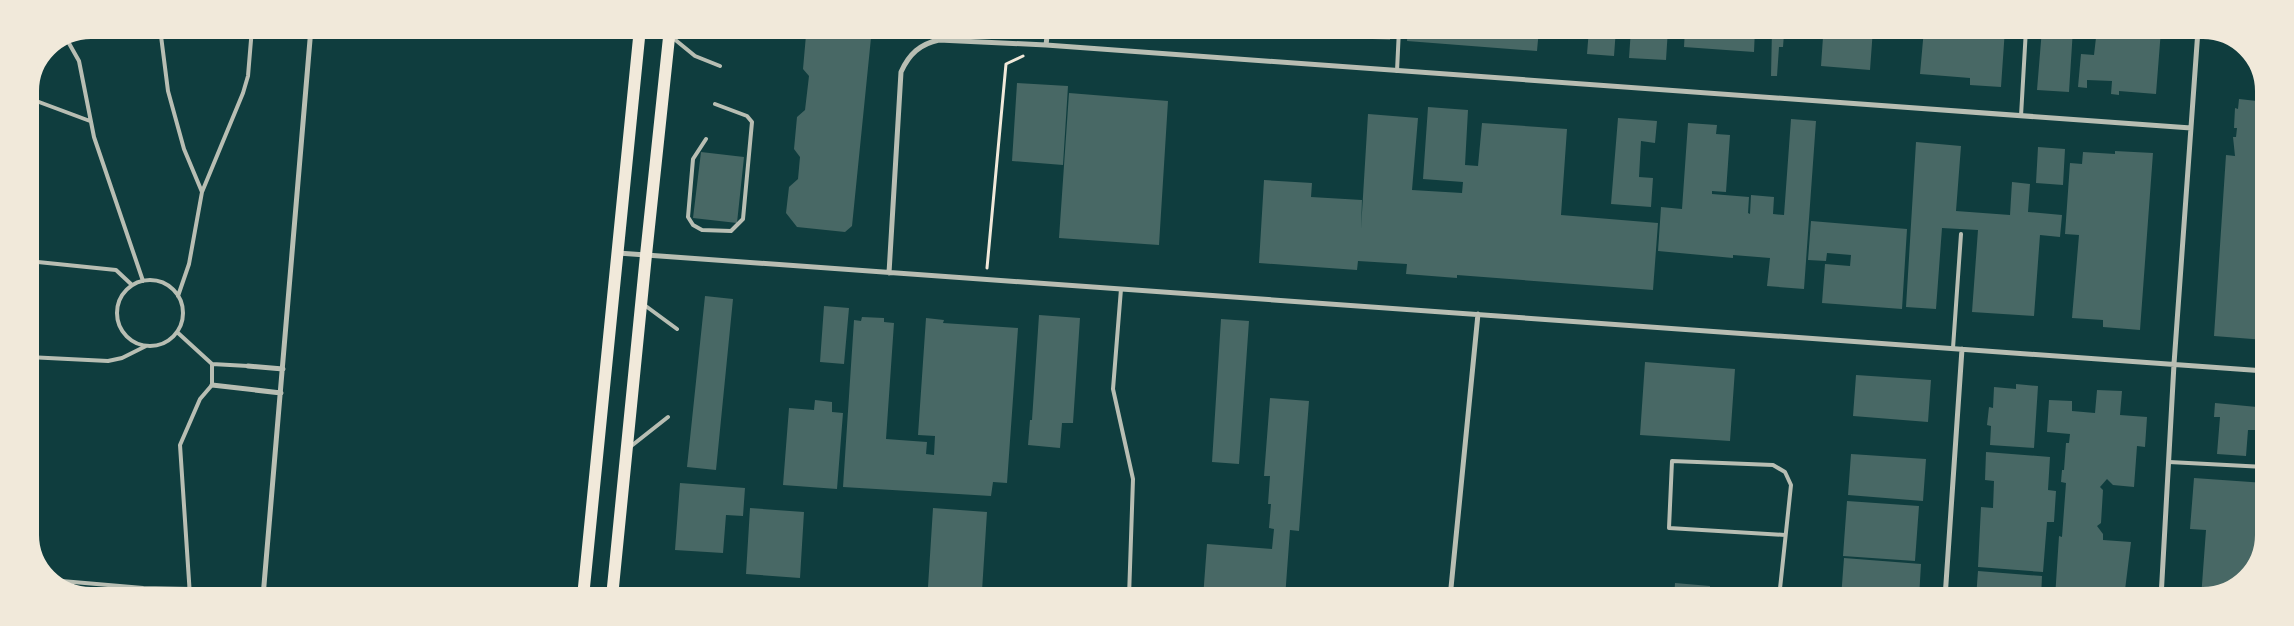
<svg xmlns="http://www.w3.org/2000/svg" width="2294" height="626" font-family="Raleway,sans-serif">
<rect width="100%" height="100%" fill="#0f3d3e"/>
<!-- building -->
<path fill="#486865" d="M814,28H872L852,226L845,232L797,227L786,213L789,187L798,179L800,157L794,149L797,117L805,110L809,76L803,69L806,35Z
M1355,29H1390V40L1355,38Z
M1408,29H1539L1537,51L1407,41Z
M1589,29H1616L1614,56L1587,54Z
M1631,29H1668L1666,60L1629,58Z
M1685,29H1755L1754,52L1684,47Z
M1772,29H1873L1870,70L1821,66L1823,37L1784,34L1783,47H1779L1777,76H1771Z
M1924,29H2005L2001,87L1970,85V78L1920,74Z
M2042,29H2073L2069,92L2037,90Z
M2097,29L2161,30L2156,94L2119,91V95L2111,94L2112,81L2087,80V88L2078,87L2081,54L2094,55Z
M1017,83L1068,86L1063,165L1012,161Z
M1069,93L1168,101L1159,245L1059,238Z
M2239,99L2266,102L2265,340L2214,336L2226,155L2235,156L2233,137H2236L2237,128H2234L2235,108L2238,109Z
M1428,107L1468,110L1465,165L1478,166L1482,123L1567,129L1561,215L1658,223L1653,290L1457,275V278L1406,274L1407,264L1358,261L1357,270L1259,263L1264,180L1312,183L1311,197L1362,200L1361,229L1368,114L1418,118L1412,190L1462,193L1463,182L1423,179Z
M1618,118L1657,121L1655,143L1641,141L1639,177L1653,178L1651,207L1611,204Z
M1791,119L1816,121L1804,289L1767,286L1770,258L1733,255V258L1658,251L1661,207L1682,209L1688,123L1717,125L1716,134L1730,135L1726,192L1712,191V194L1749,197L1748,213L1750,214L1751,195L1774,197L1773,214L1784,215Z
M1916,142L1961,146L1956,211L2010,215L2012,182L2030,184L2028,212L2062,215L2060,237L2040,235L2034,316L1972,312L1978,230L1942,228L1936,309L1906,307Z
M2038,147L2065,149L2063,185L2036,183Z
M2115,151L2153,153L2140,330L2103,327V320L2072,318L2079,235L2065,234L2070,163L2082,164L2083,152L2115,154Z
M701,152L744,157L737,223L693,218Z
M1811,221L1907,229L1902,309L1822,303L1825,264L1850,266L1851,255L1827,253L1826,261L1808,260Z
M705,296L733,299L716,470L687,467Z
M824,306L849,308L844,364L820,362Z
M1039,315L1080,318L1073,423H1062L1060,448L1028,445L1030,420H1032Z
M862,317L884,318V322L894,323L886,439L927,442L926,454L934,455L935,436L918,435L926,318L944,320L943,323L1018,328L1007,483L993,482L991,496L843,487L854,320L861,321Z
M1221,319L1249,321L1239,464L1212,462Z
M1645,362L1735,369L1730,441L1640,435Z
M1856,375L1931,380L1928,422L1853,416Z
M2016,384L2038,386L2034,448L1990,445L1991,426L1987,425L1989,407L1993,408L1994,387L2016,389Z
M2097,390L2122,391L2120,415L2147,417L2145,447L2137,446L2134,487L2113,485L2107,479L2100,487L2103,490L2101,523L2097,526L2103,534V540L2131,542L2124,598H2055L2059,536L2062,537L2066,483L2061,482L2062,470H2064L2066,443H2069L2070,434L2047,432L2049,400L2072,401V411L2095,413Z
M1270,398L1309,401L1299,531L1290,530L1285,598H1203L1207,544L1272,549L1274,529L1269,528L1271,504H1268L1270,476H1264Z
M815,400L832,402V412L843,413L837,489L783,485L789,408L814,410Z
M2215,403L2257,407V430H2248L2246,456L2217,454L2220,417H2214Z
M1986,452L2050,457L2048,490L2056,491L2054,522H2047L2043,572L1978,567L1981,507L1993,508L1994,481L1985,480Z
M1851,454L1926,459L1923,501L1848,495Z
M2194,478L2265,483L2264,551L2242,585L2203,598H2201L2206,530L2190,529Z
M680,483L745,488L743,516L726,515L723,553L675,550Z
M1847,501L1919,506L1915,561L1843,556Z
M750,508L804,512L800,578L746,574Z
M933,508L987,512L982,591L928,587Z
M1844,558L1921,564L1919,598H1841Z
M1978,571L2042,576L2041,598H1976Z
M1675,583L1710,586V598H1674Z"/>
<g fill="none" stroke-linecap="round" stroke-linejoin="round">
<!-- path -->
<path stroke="#f1e9da" stroke-width="3" d="M987,268L1006,64L1023,56"/>
<!-- service -->
<path stroke="#b8beb3" stroke-width="4" d="M160,28L168,91L184,149L202,192L189,264L178,296
M66,38L79,61L94,137L143,281
M673,38L695,56L720,66
M1397,71L1399,29
M28,100L39,102L90,121
M2021,116L2026,29
M706,139L693,159L688,217L693,225L702,230L731,231L743,219L752,122L747,116L715,104
M202,192L243,93L248,76L252,28
M28,261L116,270L132,285
M117 313a33 33 0 1 1 66 0a33 33 0 1 1-66 0Z
M1121,289L1113,389L1133,479L1129,597
M643,304L677,329
M177,332L212,364V385L200,399L180,445L190,596
M1953,348L1961,234
M28,357L108,361L122,358L146,346
M212,364L248,366
M630,447L668,417
M2169,462L2265,467
M50,580L143,588L191,589
M142,596L143,588
M1779,598L1791,485L1785,472L1773,465L1672,461L1669,528L1785,535"/>
<!-- minor -->
<path stroke="#b8beb3" stroke-width="5" d="M1046,45L1048,28
M618,253L2265,371
M889,273L901,72C909,54 920,44 939,40L1046,45L2191,128
M248,366L283,369
M212,385L281,393
M263,597L311,28
M1450,598L1478,314
M1945,598L1962,349
M2161,598L2174,364L2198,30"/>
<!-- primary -->
<path stroke="#f1e9da" stroke-width="12" d="M583,597L640,28
M612,597L646,255L670,28"/>
</g>
<!-- crop -->
<path d="M0 0H2294V626H0ZM91 36H2203A55 55 0 0 1 2258 91V535A55 55 0 0 1 2203 590H91A55 55 0 0 1 36 535V91A55 55 0 0 1 91 36Z" fill="#f1e9da" fill-rule="evenodd"/>
<path fill="none" stroke="#f1e9da" stroke-width="6" d="M91 36H2203A55 55 0 0 1 2258 91V535A55 55 0 0 1 2203 590H91A55 55 0 0 1 36 535V91A55 55 0 0 1 91 36Z"/>
</svg>
